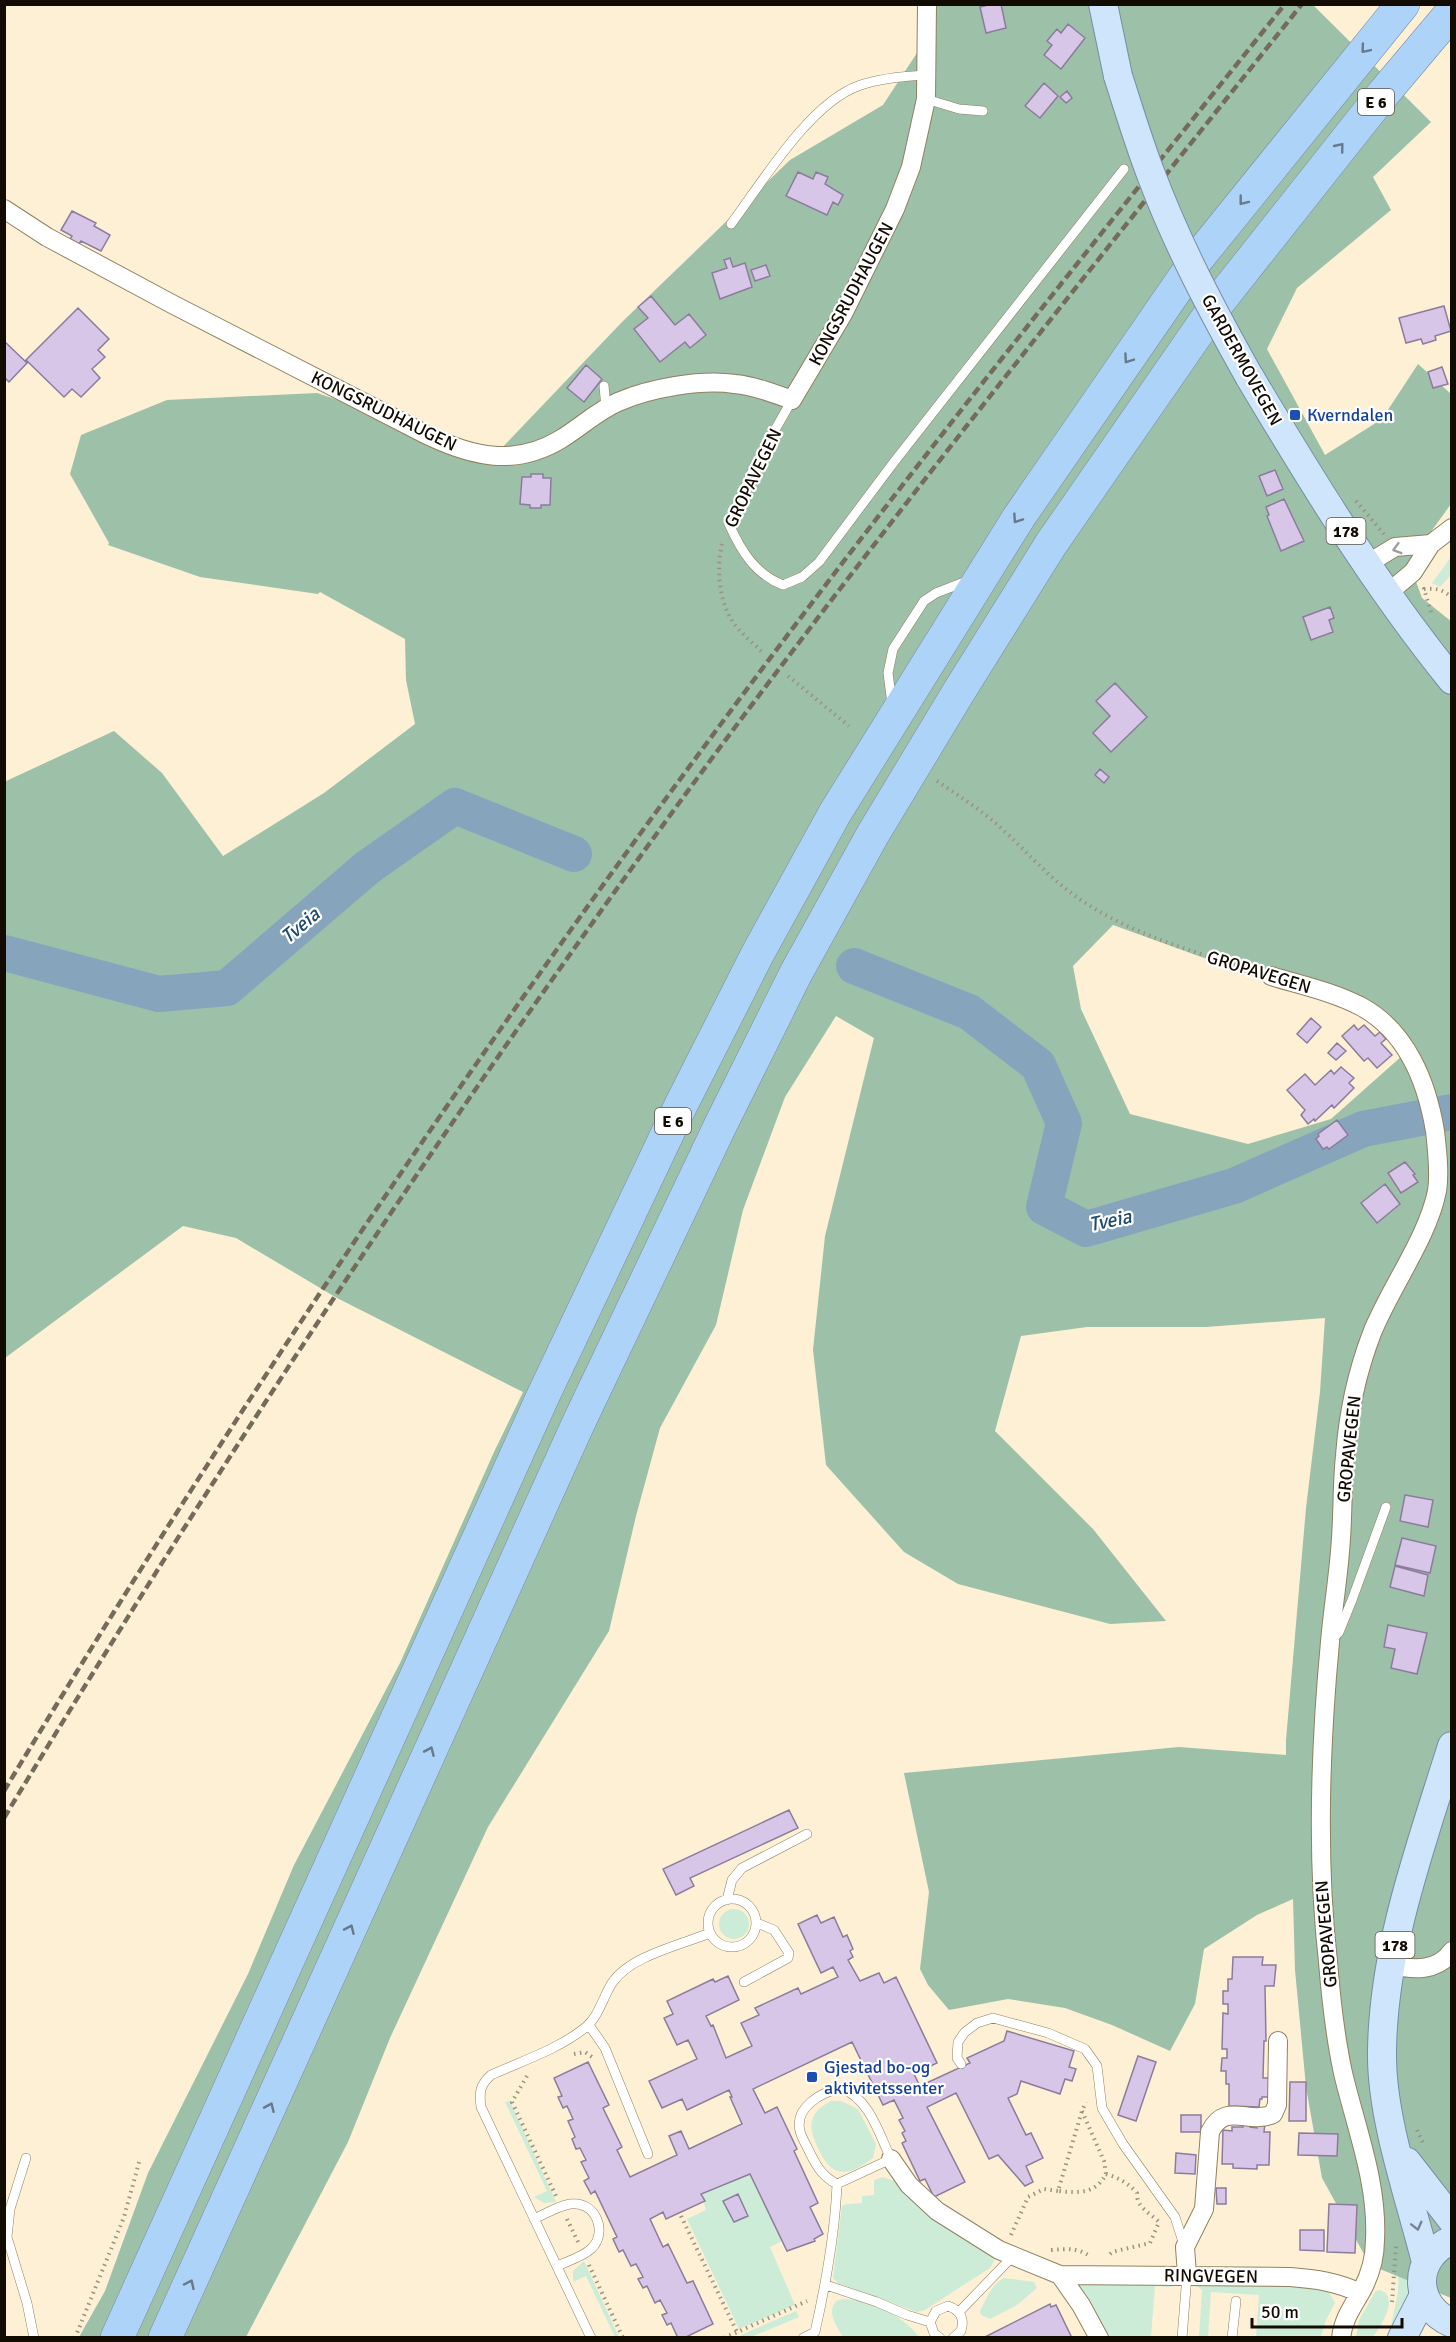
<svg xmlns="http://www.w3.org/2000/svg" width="1456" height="2342" font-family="Signika,sans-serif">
<rect width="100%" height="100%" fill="#fdf0d4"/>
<!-- green -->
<path fill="#ccecd7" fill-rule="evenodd" d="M1451,557V575L1440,587L1432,583Z
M719 1924a15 15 0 1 1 30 0a15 15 0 1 1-30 0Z
M510,2101L556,2202L544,2203L534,2197L547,2191L505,2102Z
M831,2101H841L858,2109L876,2144L873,2158C851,2175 833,2180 820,2152C809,2131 805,2114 831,2101Z
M750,2174L782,2241L770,2247L795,2305L739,2329L687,2219L706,2210L701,2194ZM737,2194L748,2215L734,2222L723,2201Z
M883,2177L894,2181L993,2256L994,2261L990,2268L925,2310L917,2312L838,2283L833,2278L842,2206L847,2204L862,2203V2196L874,2195V2180Z
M1399,2237L1409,2284L1408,2297L1398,2330L1391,2326L1398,2292Z
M584,2261L619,2337H615L586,2276L573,2282V2271Z
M1004,2278L1034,2282L1037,2288L1017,2305L990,2319L981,2315L980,2311C986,2300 992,2283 1004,2278Z
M1078,2279L1170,2283L1172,2287L1155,2286L1151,2337H1109L1088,2298L1080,2289Z
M1195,2285H1297L1324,2289L1329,2292L1335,2303L1326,2320L1321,2337H1256L1259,2295L1211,2292L1208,2337H1199L1202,2290Z
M1379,2290C1401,2295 1381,2326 1373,2337H1356L1359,2320L1375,2292Z
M843,2299C869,2299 904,2316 919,2337H843C837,2326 826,2313 836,2301Z
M796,2311L799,2317L751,2337H742L741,2335Z"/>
<!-- forest -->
<path fill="#9dc0a9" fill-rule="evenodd" d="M936,5H1313L1431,122L1373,177L1391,210L1297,288L1267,349L1325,455L1382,419L1418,364L1451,394V504L1409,562L1422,598L1452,622L1451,2298L1370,2265L1322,2178L1306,2087L1295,1970L1293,1899L1257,1915L1204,1949L1195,2004L1170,2051L1112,2025L1065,2008L1008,1999L949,2010L928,1985L920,1969L929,1892L904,1773L1179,1747L1286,1755V1740L1306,1508L1320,1392L1325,1318L1206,1327H1087L1021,1336L995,1431L1093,1529L1166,1621L1110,1624L958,1584L904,1552L826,1465L813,1350L825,1236L874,1038L836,1016L785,1097L743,1210L716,1325L660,1428L636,1516L609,1631L488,1827L390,2038L348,2142L246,2337H79L105,2291L148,2173L248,1974L294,1865L400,1663L494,1452L523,1392L337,1298L236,1238L183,1226L5,1358L4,782L114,731L162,773L223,856L324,793L415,724L406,680L405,639L320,592L318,594L200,577L108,545L109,543L70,474L81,435L167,400L317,393L497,453L622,322L790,160L883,105L930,33ZM1113,925L1262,979L1375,1012L1412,1047L1331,1119L1248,1144L1130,1114L1081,1009L1073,966Z"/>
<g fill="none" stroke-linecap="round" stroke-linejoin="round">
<!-- river -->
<path stroke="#87a4bd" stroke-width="36" d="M4,953L159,994L227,988L368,867L455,806L574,854
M854,966L969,1012L1038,1065L1064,1123L1044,1207L1086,1229L1234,1186L1363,1129L1452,1112"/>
</g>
<!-- building -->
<path fill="#d7c6e8" stroke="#8c7c9b" stroke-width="1.5" d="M992,4H1001L1006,28L986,33L980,7Z
M1068,24L1085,38L1061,69L1044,55L1052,45L1047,41L1057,29L1061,33Z
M1044,83L1058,96L1040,118L1025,106Z
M1067,91L1072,98L1066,103L1060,97Z
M798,172L813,179L816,172L828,177L825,184L843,195L838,205L833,202L827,215L786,196Z
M72,211L96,223L94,226L110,235L101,251L81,241L79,244L70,239L72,236L61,230Z
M730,258L733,267L745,263L752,287L720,299L712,273L727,268L724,260Z
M766,265L770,276L755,281L751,270Z
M651,296L675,325L689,314L706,335L690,348L685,342L660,362L634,329L648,318L638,307Z
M1444,306L1451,331L1435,336L1436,340L1423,344L1421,339L1406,343L1399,318Z
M78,308L109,339L98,350L105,357L92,369L100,378L81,397L72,389L64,397L26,360Z
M4,341L27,363L9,382L4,377Z
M586,365L602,379L584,402L567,388Z
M1442,367L1448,384L1433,388L1428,372Z
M1275,470L1283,489L1267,496L1259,476Z
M531,474H543V478H551L550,505H541V508H530V505L520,504L522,477H531Z
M1284,499L1304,541L1281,551L1267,516L1269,515L1266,507Z
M1330,607L1334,618L1329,620L1333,632L1311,640L1303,617Z
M1115,683L1147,717L1111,752L1093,733L1110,716L1096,701Z
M1100,769L1109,777L1104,783L1095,775Z
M1311,1018L1321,1027L1307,1043L1297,1034Z
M1354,1025L1358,1030L1364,1025L1375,1036L1380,1032L1386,1039L1381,1043L1392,1055L1377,1068L1368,1058L1364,1061L1342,1036Z
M1337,1043L1346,1051L1336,1060L1328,1053Z
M1341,1067L1354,1078L1349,1083L1354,1088L1334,1108L1332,1105L1315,1121L1314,1119L1308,1124L1301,1115L1305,1110L1287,1090L1305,1074L1315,1085L1331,1070L1334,1074Z
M1337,1120L1348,1135L1329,1149L1327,1147L1323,1149L1316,1139L1319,1136L1318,1134Z
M1405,1162L1415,1174L1413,1175L1418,1182L1401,1193L1388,1173Z
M1385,1184L1400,1204L1377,1223L1361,1203Z
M1405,1495L1433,1500L1428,1527L1400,1521Z
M1402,1538L1436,1546L1430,1573L1395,1565Z
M1395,1566L1428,1575L1424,1596L1390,1587Z
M1388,1625L1427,1633L1417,1674L1391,1668L1395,1649L1384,1647Z
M789,1810L798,1828L690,1878L694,1886L676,1895L663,1869Z
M817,1915L821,1923L834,1917L843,1937L847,1935L853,1949L850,1951L853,1957L848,1960L860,1981L879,1973L884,1983L896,1977L937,2063L914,2074L920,2086L970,2063L967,2058L1004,2041L1007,2031L1074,2051L1069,2067L1076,2069L1072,2081L1065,2079L1060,2094L1021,2081L1017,2094L1008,2098L1026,2135L1031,2133L1043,2158L1026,2166L1033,2182L1025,2186L998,2155L989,2159L956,2093L927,2107L965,2182L934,2197L925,2179L920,2181L902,2143L906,2141L902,2133L905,2131L899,2120L903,2118L894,2100L883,2105L852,2042L753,2089L765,2113L777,2107L797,2149L794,2151L818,2203L810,2207L823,2234L814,2239L815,2241L787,2251L750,2174L701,2194L705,2201L666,2219L663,2212L650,2219L663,2247L668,2244L687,2283L693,2281L713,2324L684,2338H678L671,2323L667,2325L662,2315L667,2313L660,2300L655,2303L647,2286L643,2288L638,2279L643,2277L636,2264L631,2266L623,2250L619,2252L613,2239L617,2237L595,2191L591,2194L584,2181L589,2178L581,2162L586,2160L580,2148L576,2149L572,2139L575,2137L568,2121L573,2119L567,2106L563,2108L558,2097L562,2096L554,2078L588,2062L609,2105L603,2108L622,2147L617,2150L630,2177L677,2155L669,2136L681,2131L689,2149L742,2124L730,2097H732L729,2090L687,2110L682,2099L662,2108L649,2081L697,2059L688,2040L677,2045L664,2018L673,2014L667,2001L713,1979L715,1982L728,1976L739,2000L706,2016L711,2026L713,2025L726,2058L752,2046L741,2023L759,2015L755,2008L798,1988L801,1994L838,1977L833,1967L821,1973L798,1924Z
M1233,1957H1263L1262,1965H1276L1274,1986H1265L1266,2041H1264L1263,2078H1271V2097H1262V2099H1260L1259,2107L1229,2106V2084H1226V2071H1221L1222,2058H1227V2049H1222L1223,2013L1228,2014V2004H1223V1991H1228V1979H1232Z
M1138,2056L1156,2062L1136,2121L1118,2115Z
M1290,2082H1306V2121H1289Z
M1181,2115H1201V2132H1181Z
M1243,2122H1250V2127L1257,2128V2123H1265L1264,2132H1270L1269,2165H1257V2169L1233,2168V2164H1222L1223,2130L1232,2131V2127H1243Z
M1299,2133L1338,2134L1337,2156L1298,2155Z
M1176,2153L1196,2155L1195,2174L1175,2173Z
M1216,2188H1226V2204H1217Z
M738,2194L748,2216L734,2222L723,2201Z
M1329,2204L1357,2205L1355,2253L1327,2252Z
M1300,2230H1324V2251L1300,2250Z
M1050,2304L1051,2307L1056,2305L1072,2338H983Z"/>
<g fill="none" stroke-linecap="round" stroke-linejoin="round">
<!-- service casing -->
<g stroke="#908160" stroke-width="10">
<path id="service" d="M926,99L959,109L983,111
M731,224C762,183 809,104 858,86C879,78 905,76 927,75
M604,386L606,408
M792,400L755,465L729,524C741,551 755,574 783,585L802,577L819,562L894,462L1124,169
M892,704L888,673L893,649L924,601L936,593L967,581
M1333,1638L1339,1632L1352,1600L1386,1507
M708 1923a24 24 0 1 1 48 0a24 24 0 1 1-48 0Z
M727,1900L732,1880L742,1868L807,1834
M744,1982L788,1958L789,1953L774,1930L757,1923
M589,2025L605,2048L648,2154
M961,2064L957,2058L958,2042L965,2032L977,2023L993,2018L1048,2033L1085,2049L1097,2066L1102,2108L1123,2144L1175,2217L1184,2245
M841,2088C870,2099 879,2134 891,2159L837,2184C823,2177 817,2167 810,2153C807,2146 802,2139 800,2131C794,2107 822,2092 841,2088Z
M26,2158L10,2209L7,2237L27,2303L34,2338
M534,2219C545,2214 558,2206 570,2204C595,2200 609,2232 591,2249C582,2257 568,2261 557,2266
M826,2285L877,2302L907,2315L930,2322
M959,2312L1013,2256
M591,2338L481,2107C479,2092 480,2085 491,2075C522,2061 559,2049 586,2027C599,2016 603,1997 612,1983C630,1956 680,1945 710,1933
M803,2338L815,2332C826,2283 835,2235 837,2184
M940,2338L934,2333L930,2322L936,2311L948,2306C960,2310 965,2318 961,2331L953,2338
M1182,2338L1187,2275
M1232,2338L1236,2301"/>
</g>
<!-- minor casing -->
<g stroke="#908160" stroke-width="20">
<path id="minor" d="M4,209L47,237L172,304L427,435C473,457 515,467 561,439C581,427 597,411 618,402C650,388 701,379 735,384C754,386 773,393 792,400L843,314L895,209L911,167L926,99L927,4
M1367,564L1395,547L1431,544
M1388,593L1413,572L1431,544L1452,528
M1271,976C1301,985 1334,992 1362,1007C1407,1032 1427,1083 1435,1131C1437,1149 1440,1173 1437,1191C1428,1237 1390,1288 1372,1333C1357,1372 1348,1414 1345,1456C1342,1483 1343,1511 1341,1538C1339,1573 1333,1607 1330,1642C1320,1748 1316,1855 1328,1962C1331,1999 1335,2036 1343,2073C1356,2128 1378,2183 1375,2240C1375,2258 1370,2275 1362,2290C1353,2306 1343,2319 1341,2338
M1391,1965C1413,1970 1437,1972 1452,1951
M891,2159L909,2185L937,2211L999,2250L1060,2275L1081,2305L1099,2338
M1060,2275L1290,2277C1316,2279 1337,2282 1360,2293
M1187,2275L1185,2247L1204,2209L1210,2132C1225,2101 1249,2125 1273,2114L1277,2105L1278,2041"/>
</g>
<!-- primary casing -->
<g stroke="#778da3" stroke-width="30">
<path id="primary" d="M1103,4L1118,76
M1249,376C1311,480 1375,585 1452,680
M1407,2162L1452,2220
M1452,2240C1412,2257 1412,2306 1452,2323
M1426,2262C1410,2198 1381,2118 1382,2052C1383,1948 1421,1845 1452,1746
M1402,2338L1424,2295"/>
</g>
<!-- motorway casing -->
<g stroke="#778da3" stroke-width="34">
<path id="motorway" d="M117,2338L543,1396L680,1107L758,953L835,813L1019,517L1197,259L1403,4
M165,2338L578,1424L721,1124L796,973L873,834L958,693L1051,544L1220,300L1383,94L1452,12"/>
</g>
<!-- path -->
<path stroke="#9c927e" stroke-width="4" stroke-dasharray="1.5 4.5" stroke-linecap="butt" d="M1356,501L1384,534
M722,544C716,569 719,604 735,625C743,635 753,643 762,652
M1431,612L1424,589C1435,588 1443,589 1452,598
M788,676L849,726
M937,781C956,794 975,806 993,821C1020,844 1042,871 1070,892C1122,932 1194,952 1256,971
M574,2054L585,2052L592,2057
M527,2076L512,2102L556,2196
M1082,2111L1104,2161L1106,2174C1096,2194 1078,2193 1058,2191L1082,2111L1086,2102
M1417,2130L1424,2145
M1106,2174C1119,2178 1128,2183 1137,2193C1136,2207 1150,2213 1159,2222L1150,2243L1112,2252L1107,2257
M681,2216L737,2332
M567,2219L578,2242
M1011,2235L1028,2197L1044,2189L1058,2191
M1051,2250C1067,2249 1077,2247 1091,2257
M589,2265L623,2338
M1392,2302L1396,2246
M75,2338L124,2217L140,2159
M724,2338L807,2301"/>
<!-- service -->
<use href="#service" stroke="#fff" stroke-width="9"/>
<!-- minor -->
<use href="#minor" stroke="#fff" stroke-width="18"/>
<!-- primary -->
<use href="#primary" stroke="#cee5fb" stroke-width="28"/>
<!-- motorway -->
<use href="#motorway" stroke="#aed3f9" stroke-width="33"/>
<!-- rail -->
<path stroke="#746b5a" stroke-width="4.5" stroke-dasharray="9 4.5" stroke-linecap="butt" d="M4,1791C238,1403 493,1027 765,665C933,441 1110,223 1285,4
M4,1818C227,1450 465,1092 721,746C909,494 1106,250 1302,4"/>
<!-- primary-bridge casing -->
<g stroke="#778da3" stroke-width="30" stroke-linecap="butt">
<path id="primary-bridge" d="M1118,76C1129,110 1139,144 1152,177C1178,246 1213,312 1249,376"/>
</g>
<!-- primary-bridge -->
<use href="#primary-bridge" stroke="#cee5fb" stroke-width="28"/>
</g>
<!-- one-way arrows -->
<defs><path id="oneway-chevron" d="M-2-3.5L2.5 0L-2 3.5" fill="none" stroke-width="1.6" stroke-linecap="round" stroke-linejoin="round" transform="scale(1.5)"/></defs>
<g stroke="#67798a">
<use href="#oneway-chevron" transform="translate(1365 49) rotate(130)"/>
<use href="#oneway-chevron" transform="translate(1340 147) rotate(-51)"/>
<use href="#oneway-chevron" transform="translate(1243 201) rotate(128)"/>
<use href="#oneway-chevron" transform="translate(1128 359) rotate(125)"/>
<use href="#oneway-chevron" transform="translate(1017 519) rotate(124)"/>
<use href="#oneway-chevron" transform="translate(430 1751) rotate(-66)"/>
<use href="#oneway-chevron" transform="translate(350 1929) rotate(-66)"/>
<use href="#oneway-chevron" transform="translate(270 2107) rotate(-66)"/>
<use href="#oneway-chevron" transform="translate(190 2284) rotate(-65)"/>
</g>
<use stroke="#a09d9a" href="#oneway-chevron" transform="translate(1397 549) rotate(164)"/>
<use stroke="#79838b" href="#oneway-chevron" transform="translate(1417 2226) rotate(76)"/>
<!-- markers -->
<g fill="#1a4fb4" stroke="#fff" stroke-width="2">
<rect x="1289" y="409" width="12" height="12" rx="3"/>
<rect x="806" y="2071" width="12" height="12" rx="3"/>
</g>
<g text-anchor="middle" stroke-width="4.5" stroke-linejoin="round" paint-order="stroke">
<!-- shield labels -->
<g fill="#fff" stroke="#58544e" stroke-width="1.5">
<rect x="1358" y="89" width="36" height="26" rx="4.5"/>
<rect x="1326.5" y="518" width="39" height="26" rx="4.5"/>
<rect x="655" y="1108" width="36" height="26" rx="4.5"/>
<rect x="1375.5" y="1932" width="39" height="26" rx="4.5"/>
</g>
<g font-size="16" font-weight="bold" fill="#110b02">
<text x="1376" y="108">E 6</text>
<text x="1346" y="537">178</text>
<text x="673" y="1127">E 6</text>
<text x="1395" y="1951">178</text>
</g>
<!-- street labels -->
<g font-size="18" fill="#110b02" stroke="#fff">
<text transform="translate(851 294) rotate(-62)" y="6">KONGSRUDHAUGEN</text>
<text transform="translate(1242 360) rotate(61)" y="6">GARDERMOVEGEN</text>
<text transform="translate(384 411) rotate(26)" y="6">KONGSRUDHAUGEN</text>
<text transform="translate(753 478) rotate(-64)" y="6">GROPAVEGEN</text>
<text transform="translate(1259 972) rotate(17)" y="6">GROPAVEGEN</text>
<text transform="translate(1349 1449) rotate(-84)" y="6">GROPAVEGEN</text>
<text transform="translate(1326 1934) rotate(-95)" y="6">GROPAVEGEN</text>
<text transform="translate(1211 2276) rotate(1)" y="6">RINGVEGEN</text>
</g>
<!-- transit labels -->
<g font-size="18" fill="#164399" stroke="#fff" text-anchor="start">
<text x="1307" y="421">Kverndalen</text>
<text x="824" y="2073">Gjestad bo-og<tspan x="824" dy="21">aktivitetssenter</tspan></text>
</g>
<!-- water labels -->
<g font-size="20" font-style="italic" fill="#1e4c70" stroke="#fff">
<text transform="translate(300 925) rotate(-40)" y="7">Tveia</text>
<text transform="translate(1110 1220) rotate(-12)" y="7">Tveia</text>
</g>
</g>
<!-- border -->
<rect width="1456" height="2342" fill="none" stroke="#110b02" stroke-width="12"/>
<!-- scale -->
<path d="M1252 2318v9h150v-9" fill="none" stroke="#110b02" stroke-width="3"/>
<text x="1261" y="2318" font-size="18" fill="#110b02" stroke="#ffffff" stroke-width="4.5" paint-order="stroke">50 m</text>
</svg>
